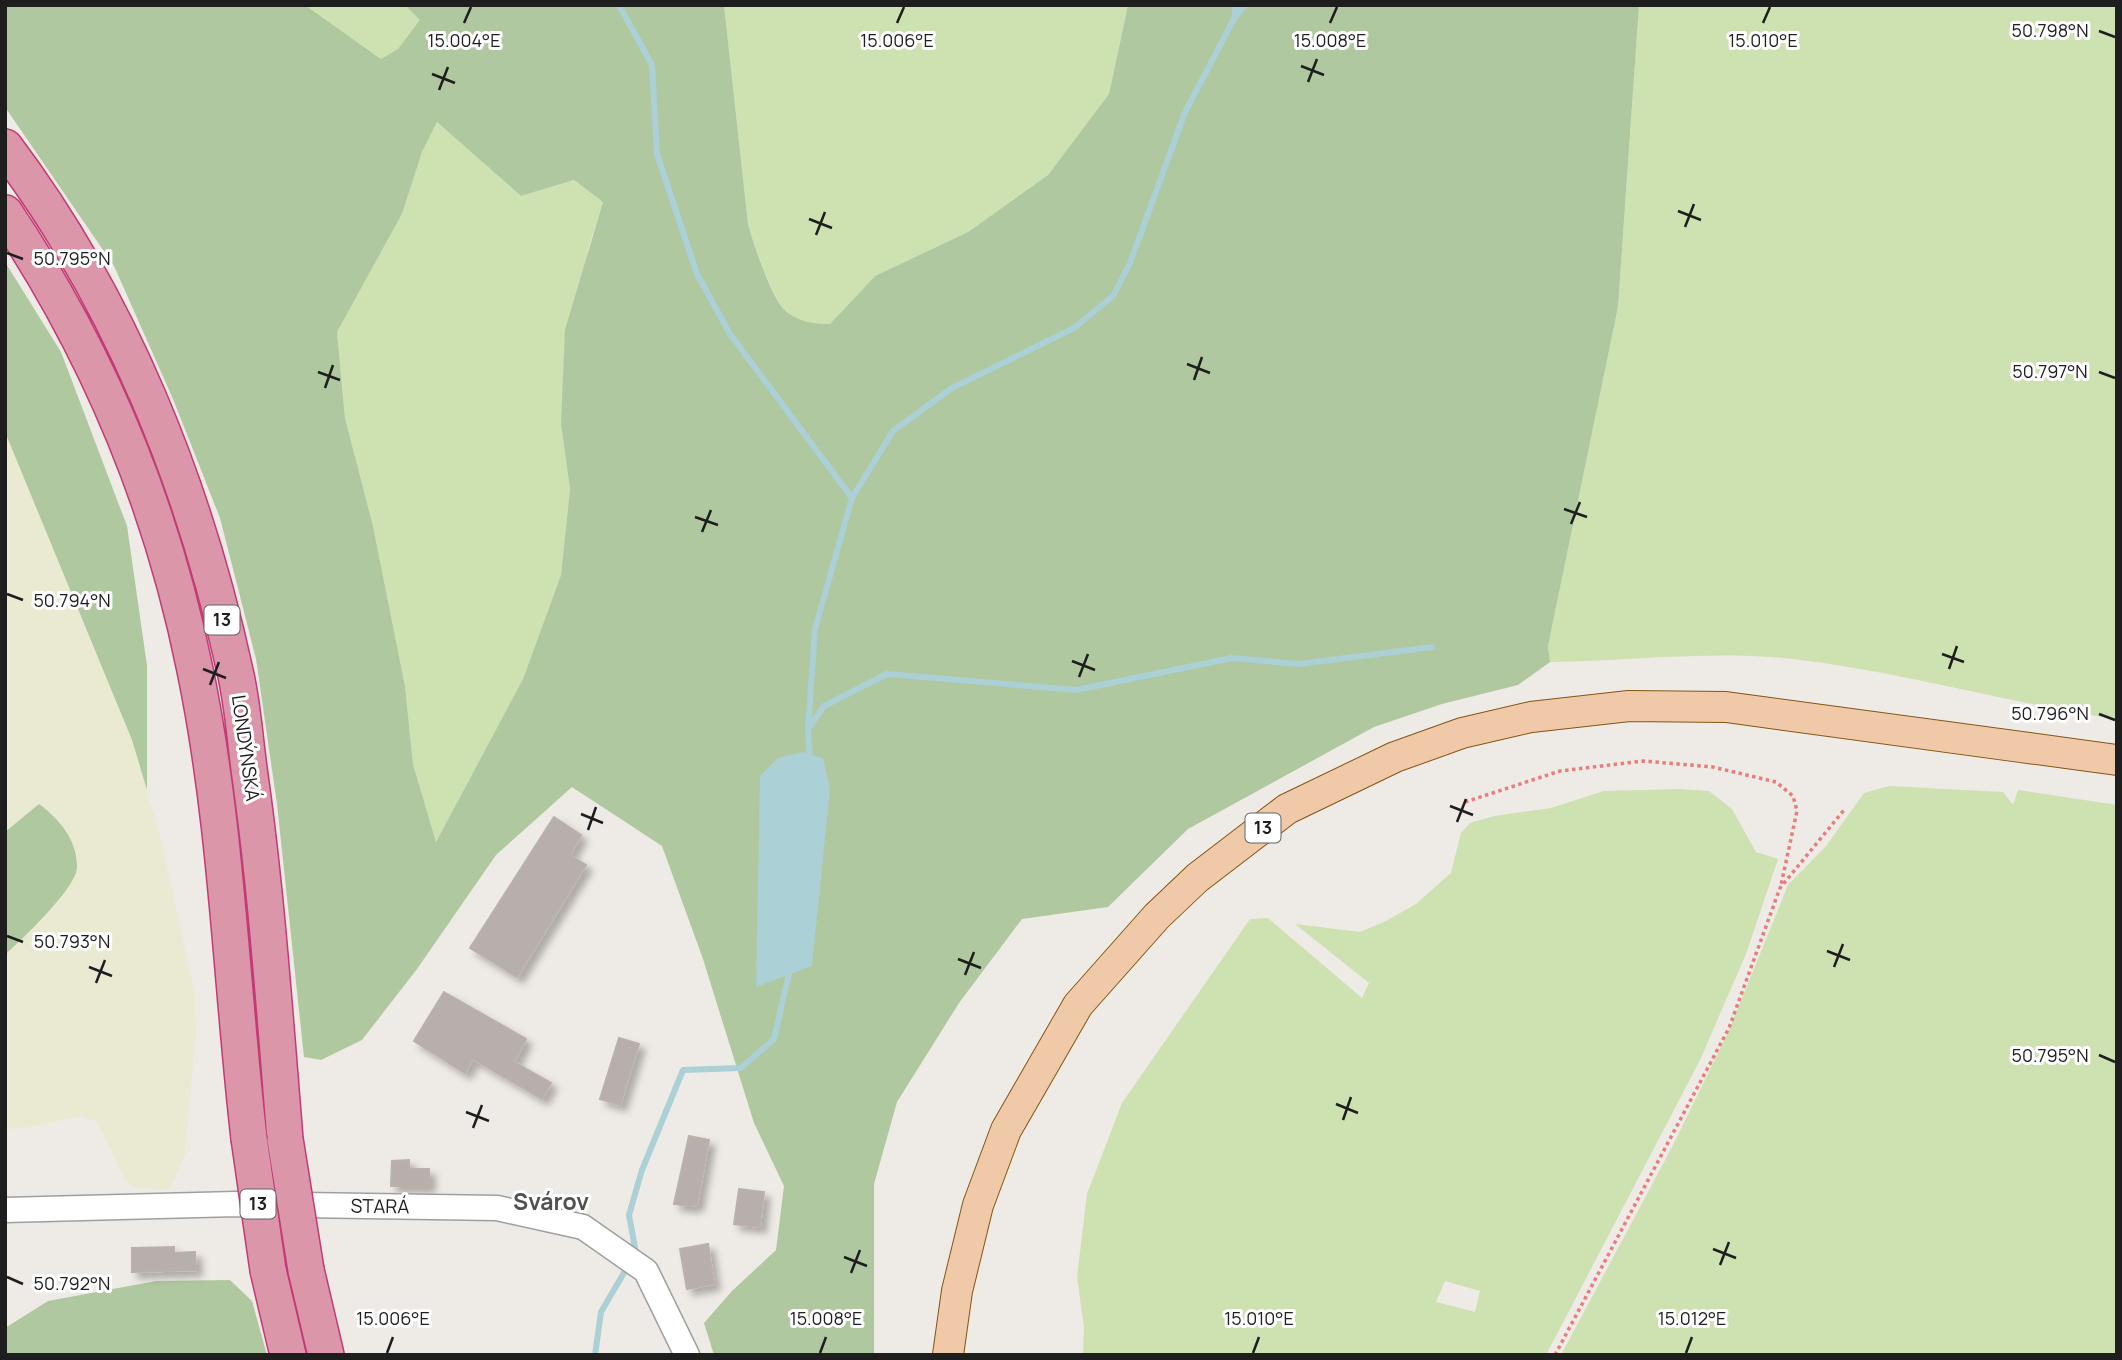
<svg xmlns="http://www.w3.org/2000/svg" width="2122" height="1360" font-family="Manrope,sans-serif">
<defs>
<filter id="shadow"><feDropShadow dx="6" dy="6" stdDeviation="3.5" flood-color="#0004"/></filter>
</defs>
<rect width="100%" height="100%" fill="#eeeae5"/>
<!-- farmland -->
<path fill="#eaead3" d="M5,432L132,740L161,839L195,994L196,1032L185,1155L169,1190L134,1187L125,1180L97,1122L81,1116L32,1127L5,1129V955L71,884L39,804L5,832Z"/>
<!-- grass -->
<path fill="#cde1b1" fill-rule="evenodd" d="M305,5H405L421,20L398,49L381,59Z
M724,5H1128L1109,94L1048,175L968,232L875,276L830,324C815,324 801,322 788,313C774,304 753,242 748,224Z
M1639,5H2117V719C2008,703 1903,672 1793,659C1713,650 1630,661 1550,662L1548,646L1618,307Z
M437,122L521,196L574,180L603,202L588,250L561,424L570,489L561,575L523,679L436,842L413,764L405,686L373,526L345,418L337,332L402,214L422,152Z
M1889,786L2003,792L2013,805L2018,790L2117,805V1355H1561L1671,1149L1728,1033L1788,885L1826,846L1864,793Z
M1680,789L1709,791L1732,809L1756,852L1778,859L1746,954L1700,1060L1546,1355H1083L1084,1327L1077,1277L1087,1194L1122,1103L1250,919L1268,918L1362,998L1369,983L1295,924L1360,932L1386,921L1416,904L1451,873L1461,833L1470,823L1494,816L1551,808L1604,791ZM1445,1281L1480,1291L1475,1312L1436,1302Z"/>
<!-- forest -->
<path fill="#afc89f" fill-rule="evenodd" d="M5,5H305L381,59L398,49L420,20L405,5H724L748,224C753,242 773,304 788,313C801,322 815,324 830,324L875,276L968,232L1048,175L1109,94L1128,5H1639L1618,307L1548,646L1550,662L1518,685L1442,704L1374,727L1188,829L1108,907L1022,919L959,1003L897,1102L874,1184V1355H714L704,1323L732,1291L776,1250L784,1186L754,1123L703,959L662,846L572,787L496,855L417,969L362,1040L321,1060L304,1057L277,804L256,659L220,518L173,399L114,266L5,107ZM437,122L521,196L574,180L603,202L565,330L561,424L570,489L561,575L523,679L436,842L413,764L405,686L373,526L345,418L337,332L402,214L422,152Z
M5,262L61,352L127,526L147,666V790L132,740L5,432Z
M39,804C59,819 77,839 77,867C77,888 22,939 5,955V832Z
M230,1280L252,1301L267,1355H5V1328L48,1301L156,1281Z"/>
<!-- water -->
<path fill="#abd0d6" d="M802,752L823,758L830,788L812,966L756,987L760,776L778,758Z"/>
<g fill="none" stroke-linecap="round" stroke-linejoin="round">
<!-- stream -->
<path stroke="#abd0d6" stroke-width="6" d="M619,5L652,65L657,154L697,274L730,334L852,498
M1235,17L1245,5
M808,729L824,706L887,674L1076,690L1232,658L1299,664L1432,647
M810,760L808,729L815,629L852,498L893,431L952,388L1074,328L1113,296L1130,263L1185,112L1235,17V5
M635,1248L629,1215L642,1170L683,1070L741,1068L774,1039L790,969
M595,1355L601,1312L625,1271"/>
</g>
<!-- building -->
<path fill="#b6afab" stroke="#bdb0a9" stroke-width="2" filter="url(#shadow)" d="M554,817L581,835L570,855L586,865L517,977L470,948Z
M444,992L526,1039L514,1062L551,1083L542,1099L473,1059L465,1073L414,1041Z
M619,1038L639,1044L620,1105L600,1099Z
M689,1136L709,1140L697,1205L688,1206L674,1204Z
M409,1160V1169H429V1186H391L392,1161Z
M739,1189L764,1192L760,1227L734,1224Z
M708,1244L714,1284L687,1289L680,1249Z
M174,1247V1253L195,1252L196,1270L132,1272V1248Z"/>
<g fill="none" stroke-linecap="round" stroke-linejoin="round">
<!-- minor casing -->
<g stroke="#9f9f9f" stroke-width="27">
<path id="minor" d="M5,1210L236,1204L497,1208L583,1227L646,1271L687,1355"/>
</g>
<!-- major casing -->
<g stroke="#855513" stroke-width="32">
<path id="major" d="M948,1355L957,1291L978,1205L1006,1130L1078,1005L1157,916L1197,878L1287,809L1395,757L1462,733L1531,717L1629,706L1726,707L2117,760"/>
</g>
<!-- highway casing -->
<g stroke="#c33a76" stroke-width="38">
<path id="highway" d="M5,147C121,301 194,484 235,671C243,705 245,741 250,776C267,896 275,1018 285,1139
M5,213C98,352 162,506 195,670C227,824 231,982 249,1138
M268,1270L288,1355
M306,1270L326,1355"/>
</g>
<!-- path -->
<path stroke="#e87d7b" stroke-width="3.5" stroke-dasharray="3.5 3.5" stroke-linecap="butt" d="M1465,802L1560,771L1643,761L1713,767L1776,782L1793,796L1797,811L1781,885
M1555,1355L1729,1028L1780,888L1844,810"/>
<!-- minor -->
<use href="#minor" stroke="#fff" stroke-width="24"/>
<!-- major -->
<use href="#major" stroke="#f0caa8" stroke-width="30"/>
<!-- highway -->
<use href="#highway" stroke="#db96a9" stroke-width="35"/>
<!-- highway-bridge casing -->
<g stroke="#c33a76" stroke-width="38" stroke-linecap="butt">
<path id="highway-bridge" d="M249,1138L268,1270
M285,1139L306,1270"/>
</g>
<!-- highway-bridge -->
<use href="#highway-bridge" stroke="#db96a9" stroke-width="35"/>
</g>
<!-- ticks -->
<path fill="none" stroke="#1e1e1e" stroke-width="2.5" d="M464,23L471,7M897,23L904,7M1330,23L1337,7M1763,23L1770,7M2099,31L2115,37M1301,66L1324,75M432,74L455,83M1308,82L1317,59M439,90L448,67M1678,211L1701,220M809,219L832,228M1685,227L1694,204M816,235L825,212M7,253L23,259M1187,364L1210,373M318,372L340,380M2099,372L2115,378M1194,380L1202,357M325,388L333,365M1564,509L1587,517M695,517L718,525M1571,524L1580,502M702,532L711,510M7,594L23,600M1942,654L1964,662M1072,661L1095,670M203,669L226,678M1949,669L1957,646M1079,677L1088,654M210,685L219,662M2099,714L2115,720M1450,806L1473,815M581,814L603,823M1457,822L1466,799M588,830L596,807M7,936L23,942M1827,951L1850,960M958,959L981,968M89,967L112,976M1834,967L1843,944M965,975L974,952M96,983L105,960M2099,1055L2115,1062M1336,1104L1358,1113M466,1112L489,1121M1343,1120L1351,1097M473,1128L482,1105M1713,1249L1736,1258M844,1257L867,1266M1720,1265L1729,1242M851,1273L860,1250M7,1277L23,1284M387,1353L393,1337M820,1353L826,1337M1253,1353L1259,1337M1686,1353L1692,1337"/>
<g text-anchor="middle" stroke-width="6" stroke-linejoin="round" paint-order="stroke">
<!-- shield labels -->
<g fill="#fff" stroke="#626262" stroke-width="2">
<rect x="204.5" y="605.5" width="35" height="29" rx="5"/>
<rect x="1245.5" y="813.5" width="35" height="29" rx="5"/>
<rect x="240.5" y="1189.5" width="35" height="29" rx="5"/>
</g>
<g font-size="18" font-weight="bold" fill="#1e1e1e">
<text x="222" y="626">13</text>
<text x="1263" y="834">13</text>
<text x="258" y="1210">13</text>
</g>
<!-- street labels -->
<g font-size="19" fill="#1e1e1e" stroke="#fff">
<text transform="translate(246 748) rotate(82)" y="7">LONDÝNSKÁ</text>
<text transform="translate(380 1206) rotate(1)" y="7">STARÁ</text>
</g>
<!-- quarter labels -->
<g font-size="23" font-weight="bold" fill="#515151" stroke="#fff">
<text x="551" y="1210">Svárov</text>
</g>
</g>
<g font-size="18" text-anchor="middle" fill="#1e1e1e" stroke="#fff" stroke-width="6" stroke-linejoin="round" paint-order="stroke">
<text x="2050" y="37">50.798°N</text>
<text x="464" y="47">15.004°E</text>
<text x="897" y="47">15.006°E</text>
<text x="1330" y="47">15.008°E</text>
<text x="1763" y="47">15.010°E</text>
<text x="72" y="265">50.795°N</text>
<text x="2050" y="378">50.797°N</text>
<text x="72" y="607">50.794°N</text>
<text x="2050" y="720">50.796°N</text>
<text x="72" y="948">50.793°N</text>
<text x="2050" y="1062">50.795°N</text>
<text x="72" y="1290">50.792°N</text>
<text x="393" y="1325">15.006°E</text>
<text x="826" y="1325">15.008°E</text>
<text x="1259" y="1325">15.010°E</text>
<text x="1692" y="1325">15.012°E</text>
</g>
<!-- border -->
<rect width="2122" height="1360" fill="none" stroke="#1e1e1e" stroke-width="14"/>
</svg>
